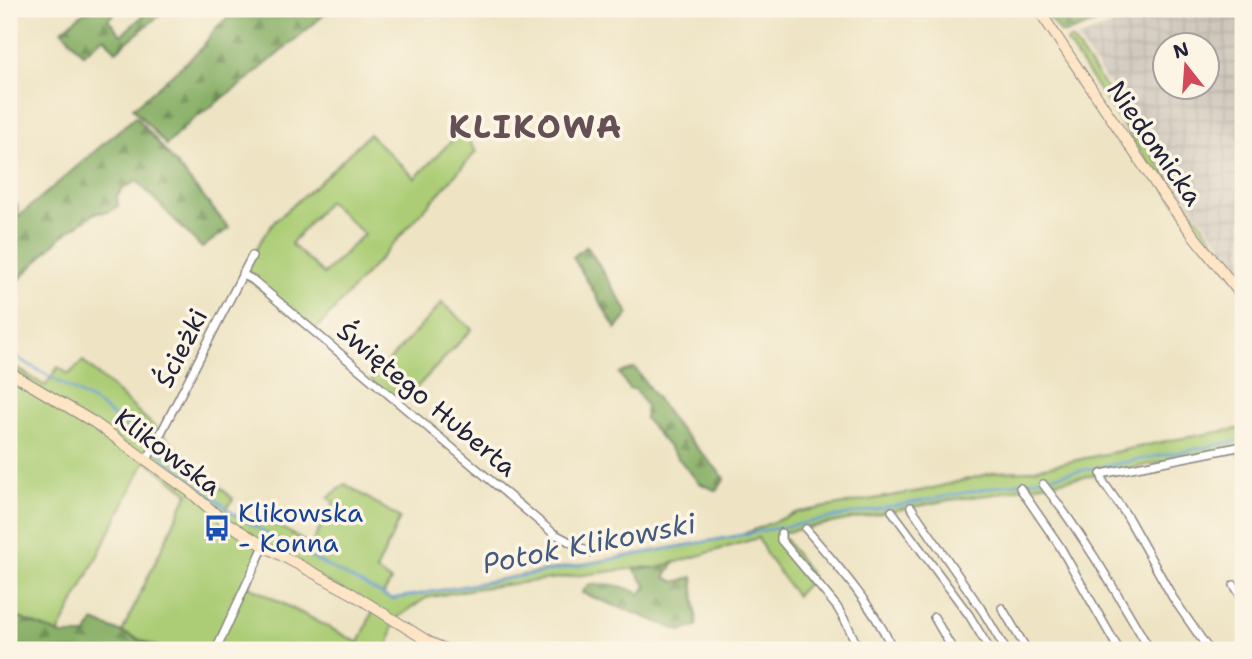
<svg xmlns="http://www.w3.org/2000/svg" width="1252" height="659" font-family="'Shantell Sans',sans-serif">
<defs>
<pattern id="industrial-grid" width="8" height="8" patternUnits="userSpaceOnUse" patternTransform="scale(1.75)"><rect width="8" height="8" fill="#cbc3b8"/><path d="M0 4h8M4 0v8" fill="none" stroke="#aea79f"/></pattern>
<pattern id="forest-firs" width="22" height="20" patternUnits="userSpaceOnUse" patternTransform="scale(1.75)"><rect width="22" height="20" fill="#89b067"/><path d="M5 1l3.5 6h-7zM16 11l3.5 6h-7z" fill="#708f56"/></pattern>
</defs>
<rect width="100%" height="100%" fill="#fcf5e5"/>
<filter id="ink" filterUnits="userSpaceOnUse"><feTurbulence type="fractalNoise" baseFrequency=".0143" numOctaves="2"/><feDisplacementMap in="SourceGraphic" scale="14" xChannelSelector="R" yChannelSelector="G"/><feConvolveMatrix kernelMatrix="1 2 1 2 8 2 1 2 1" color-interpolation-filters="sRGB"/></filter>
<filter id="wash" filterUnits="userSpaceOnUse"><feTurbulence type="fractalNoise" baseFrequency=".00686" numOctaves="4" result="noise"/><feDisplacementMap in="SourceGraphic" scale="28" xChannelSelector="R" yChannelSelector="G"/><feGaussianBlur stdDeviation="1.57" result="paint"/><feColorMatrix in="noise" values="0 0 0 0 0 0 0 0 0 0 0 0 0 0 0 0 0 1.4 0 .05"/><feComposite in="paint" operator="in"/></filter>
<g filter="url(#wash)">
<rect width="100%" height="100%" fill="#eee4c4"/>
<!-- industrial -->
<path fill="url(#industrial-grid)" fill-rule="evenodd" d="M1157,9H1243V272L1197,213L1077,38ZM1164,46H1206V88H1164Z"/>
<!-- green -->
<path fill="#accd76" stroke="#677858" stroke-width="2" fill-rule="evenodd" d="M1070,39L1073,41C1130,121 1183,202 1243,279V288L1186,217L1166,189L1068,44L1067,42Z
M462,130L476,152L314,332L242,274L263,237L275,221L326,176L369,134L415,178ZM328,201L364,234L324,274L291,244Z
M442,303L472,329L400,405L371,380Z
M83,361L233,499L226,509L256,527L263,517L311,545L334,502L328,498L345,484L400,518L376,571L391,581L383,595L391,599L741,535L798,512L925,490L996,472L1025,471L1171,440L1243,428V461L1233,448L1101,474L1020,488L995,494L950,500L892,511L781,533L813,578L796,596L766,554L758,538L657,568L645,567L473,589L426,598L394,620L388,650H164L122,632L188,493L146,460L58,634L9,614V363L45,386L58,367L69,374ZM265,547L374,608L359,643L247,585Z"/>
<!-- forest -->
<path fill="url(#forest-firs)" stroke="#566951" stroke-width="2" d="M88,9H120L108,19L121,35L143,16L138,9H167L116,51L104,37L83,54L62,30Z
M238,9H331L246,81L190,122L166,145L133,108L199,51L217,27Z
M1043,9H1118L1121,13L1067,33H1060Z
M136,116L229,228L202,248L137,181L123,189L117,196L118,206L108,212L95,213L61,237L9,290V211L17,205L18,217Z
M587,246L629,314L616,329L573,257Z
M635,368L675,424L725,478L717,491L699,483L645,419L646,406L635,389H629L619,373Z
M674,562L665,577L675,582L693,577L697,626L681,631L582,593L588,585C610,583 622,585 641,594L646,585L634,569L657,568Z
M9,614L62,635H86L94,621L164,650H9Z"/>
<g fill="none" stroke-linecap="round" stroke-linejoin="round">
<!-- stream -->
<path stroke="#699dd5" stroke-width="2.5" d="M9,353L99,405L234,514L283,543L391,599L524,576L1243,440"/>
</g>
</g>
<g filter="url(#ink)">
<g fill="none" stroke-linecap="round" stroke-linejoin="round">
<!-- street casing -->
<g stroke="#888380" stroke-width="10">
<path id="street" d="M242,274L253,280L553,533L583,549L588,553
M147,460L252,256
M1043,484C1084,536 1117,593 1150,650
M1020,488L1059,545L1119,650
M911,507L984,613L1006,650
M892,511L969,615L990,650
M806,529C836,564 875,608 893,650
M781,533V540L837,607L847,624L859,650
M1234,585L1243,599
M1002,608L1027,650
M934,617L953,650
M216,650L264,546
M1209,650L1173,598L1127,516L1104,483L1101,474L1243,446"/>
</g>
<!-- secondary casing -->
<g stroke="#888380" stroke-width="12">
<path id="secondary" d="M1038,9L1159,189L1193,235L1243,297
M9,372L95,423L189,491L224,521L264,546L351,593L429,642L447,650"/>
</g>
<!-- street -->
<use href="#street" stroke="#fff" stroke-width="7"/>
<!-- secondary -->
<use href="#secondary" stroke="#fde5c5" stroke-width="10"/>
</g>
</g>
<!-- icons -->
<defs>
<g id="bus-bare" transform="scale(2.1)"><path d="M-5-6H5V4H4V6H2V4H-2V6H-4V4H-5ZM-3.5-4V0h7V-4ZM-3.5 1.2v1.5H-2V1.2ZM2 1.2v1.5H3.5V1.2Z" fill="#1a4fb4" stroke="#fcf5e5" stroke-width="2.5" paint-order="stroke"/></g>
</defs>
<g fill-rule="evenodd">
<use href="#bus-bare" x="217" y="528"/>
</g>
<g text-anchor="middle" stroke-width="7" stroke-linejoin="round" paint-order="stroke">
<!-- street labels -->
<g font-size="26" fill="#22223b" stroke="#fcf5e5">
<text transform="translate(1155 143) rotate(55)" y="9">Niedomicka</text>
<text transform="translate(181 348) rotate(-63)" y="9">Ścieżki</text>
<text transform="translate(427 399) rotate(40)" y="9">Świętego Huberta</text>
<text transform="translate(168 452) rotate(37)" y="9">Klikowska</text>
</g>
<!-- transit labels -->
<g font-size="26" fill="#164399" stroke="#fcf5e5" text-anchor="start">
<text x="238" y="522">Klikowska<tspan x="238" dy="30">- Konna</tspan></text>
</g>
<!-- water labels -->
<g font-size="28" font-style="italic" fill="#425980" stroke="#fcf5e5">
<text transform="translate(589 543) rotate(-11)" y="10">Potok Klikowski</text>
</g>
<!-- district labels -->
<g font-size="33" font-weight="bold" letter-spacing="2" fill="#655155" stroke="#fcf5e5">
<text x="536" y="138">KLIKOWA</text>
</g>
</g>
<!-- margin -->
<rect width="1252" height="659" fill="none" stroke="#fcf5e5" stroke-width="35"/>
<!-- north arrow -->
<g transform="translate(1186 66) rotate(343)"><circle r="33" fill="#fcf5e5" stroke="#a5a1a1" stroke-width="2"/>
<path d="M0-5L12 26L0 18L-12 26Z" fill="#d1495b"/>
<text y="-10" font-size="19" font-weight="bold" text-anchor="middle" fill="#22223b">N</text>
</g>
</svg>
